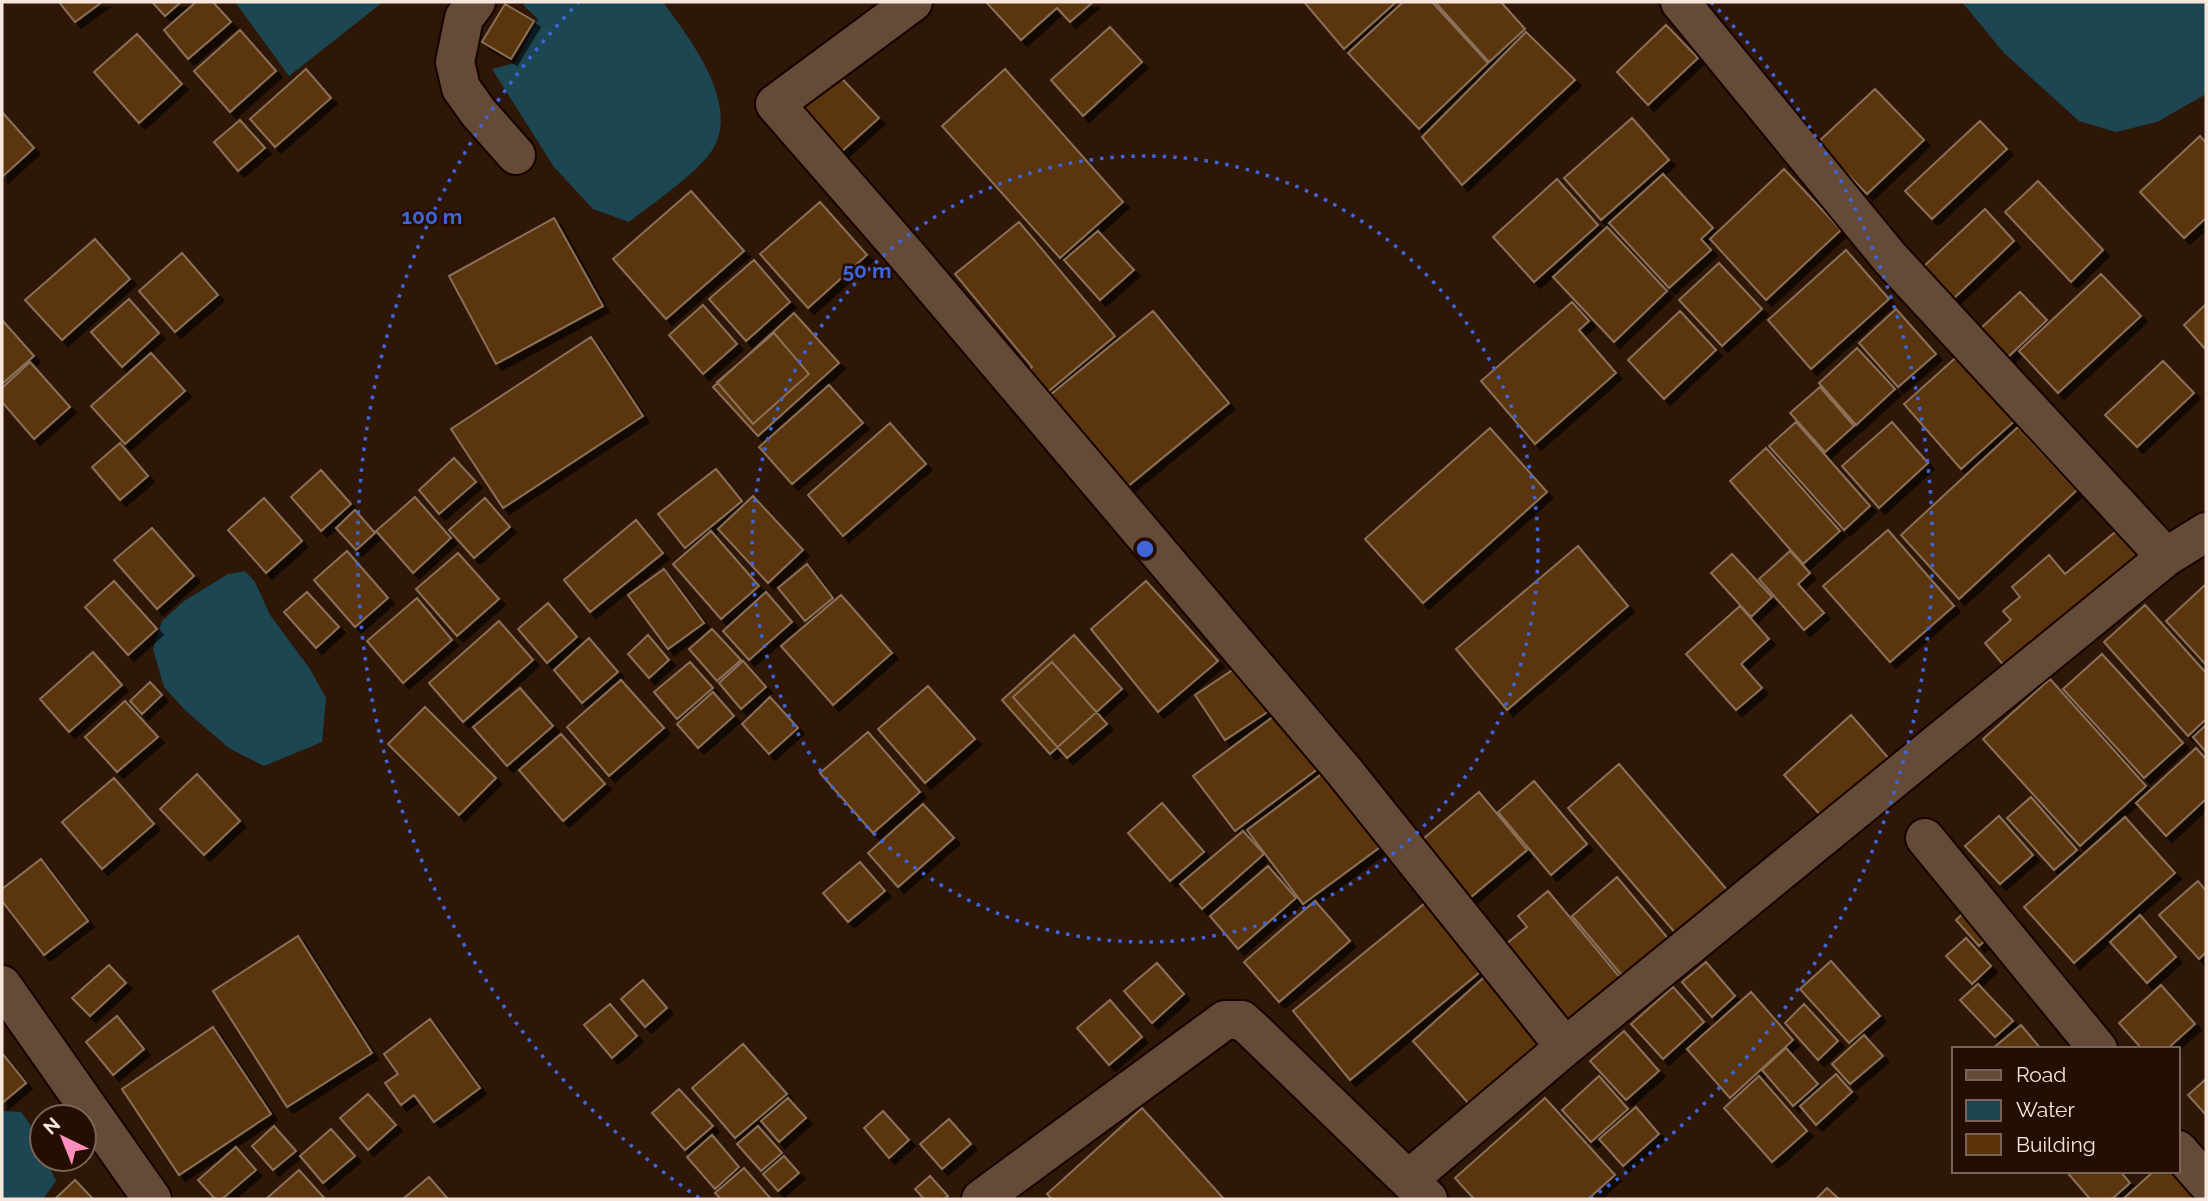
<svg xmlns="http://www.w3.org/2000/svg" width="2208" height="1201" font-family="Raleway,sans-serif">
<defs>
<filter id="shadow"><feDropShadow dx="6" dy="6" stdDeviation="0" flood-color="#0009"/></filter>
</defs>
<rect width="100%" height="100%" fill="#2f1707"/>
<!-- water -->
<path fill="#1b4652" d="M235,2H383L289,76Z
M527,2H663C689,38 739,101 714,147C702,170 651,205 629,222L593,209L554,167L492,69L515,63L538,19L523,5Z
M1962,2H2206V94L2157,122L2116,132L2079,121L2004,53Z
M245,571L255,582L270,615L310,669L326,698L322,742L264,766L229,748L186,711L164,687L153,649L162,621L184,601L228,574Z
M2,1111L21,1112C32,1126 42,1141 42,1159H46L56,1181L43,1199H2Z"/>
<!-- building -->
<path fill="#5a3408" stroke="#8a7059" stroke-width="2" filter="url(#shadow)" d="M59,2H102L75,22Z
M152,2H181L165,16Z
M196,2H213L231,22L188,59L164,30Z
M986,2H1093L1070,22L1057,8L1021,40Z
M1304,2H1396L1344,49Z
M1403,2H1432L1488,63L1419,129L1348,53Z
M1435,2H1501L1525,29L1489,62Z
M505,4L534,21L511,59L482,42Z
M1666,25L1698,58L1648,105L1617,72Z
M1110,27L1142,62L1083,116L1051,80Z
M240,30L276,71L230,112L194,71Z
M1526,32L1575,80L1462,185L1422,137Z
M137,34L182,84L139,123L94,72Z
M830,66L879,118L841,152L793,100Z
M306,69L331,98L275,147L250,119Z
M1005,69L1123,202L1060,258L942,126Z
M1875,89L1924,140L1867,194L1817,143Z
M2,112L34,148L2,177Z
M1632,118L1669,160L1601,220L1564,178Z
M240,120L265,148L238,171L214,142Z
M1980,121L2007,149L1932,219L1905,191Z
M2200,136L2206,143V218L2184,238L2140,192Z
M1784,169L1841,230L1766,300L1710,239Z
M1663,174L1713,228L1701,239L1711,250L1669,288L1609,223Z
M1557,179L1598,225L1534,282L1493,237Z
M2038,181L2103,250L2071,282L2005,212Z
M691,191L744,251L666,319L613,259Z
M820,202L867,255L808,308L760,254Z
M1985,209L2014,241L1952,300L1922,268Z
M554,218L603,306L496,364L449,276Z
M1019,222L1115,336L1038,400L1020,378L1032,367L955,274Z
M1607,227L1667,291L1614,342L1553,277Z
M1098,231L1134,270L1100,300L1064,260Z
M95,239L130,279L62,340L25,300Z
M1846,250L1889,299L1811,369L1768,320Z
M182,253L218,295L175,332L139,291Z
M754,260L790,302L746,341L709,299Z
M1719,263L1762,309L1722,346L1679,300Z
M2101,274L2141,316L2058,393L2019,351Z
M2020,292L2047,320L2007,358L1980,329Z
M129,299L159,333L122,367L91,332Z
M1572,302L1589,321L1579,330L1616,373L1535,444L1481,381Z
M2206,304V350L2184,325Z
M703,305L737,344L703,374L669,335Z
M1896,309L1936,354L1898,387L1859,343Z
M1153,311L1229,403L1121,492L1044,400Z
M1680,311L1716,350L1664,399L1628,360Z
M794,313L839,363L758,436L713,387Z
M2,320L34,356L2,384Z
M774,333L809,374L753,424L717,382Z
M591,337L643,416L503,508L451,429Z
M1857,348L1895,389L1856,425L1819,383Z
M151,353L185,391L125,444L91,406Z
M1961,353L2019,417L1961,469L1904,404Z
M2163,361L2194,393L2137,447L2105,415Z
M30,362L70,407L34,439L2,402V388Z
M829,385L863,423L792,484L759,447Z
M1820,387L1854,426L1825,452L1790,413Z
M1796,422L1870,506L1844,530L1769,446Z
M1892,422L1928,463L1879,508L1842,466Z
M890,423L926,464L843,536L808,495Z
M2018,427L2077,490L1959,599L1901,535Z
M1490,428L1547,492L1423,603L1365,539Z
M120,443L148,476L120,500L92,467Z
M1766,448L1840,531L1803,564L1730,481Z
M454,458L476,482L439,514L419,490Z
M716,469L742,501L685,548L658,514Z
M321,470L351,504L321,531L291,497Z
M753,496L803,550L768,583L718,529Z
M415,497L451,538L413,573L376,531Z
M264,498L302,541L266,573L228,530Z
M485,498L510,527L474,558L449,530Z
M355,510L375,533L356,550L336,528Z
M636,520L663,553L590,612L564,580Z
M152,528L194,576L157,609L114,560Z
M2120,528L2147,559L2011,674L1985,643L2011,620L2003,611L2020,597L2012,587L2049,555L2065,574Z
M1888,530L1954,606L1890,662L1823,586Z
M711,531L759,586L721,619L673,564Z
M1578,546L1628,606L1507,710L1456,649Z
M347,551L388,598L355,627L314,580Z
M1790,551L1810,573L1798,584L1824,613L1804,630L1759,579Z
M458,553L499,599L457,636L416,589Z
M1732,554L1772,597L1751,617L1711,573Z
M807,564L833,598L805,621L778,588Z
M664,569L704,623L668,649L628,595Z
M114,581L157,629L128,655L85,607Z
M1146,581L1218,661L1158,712L1091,629Z
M2206,584V665L2166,621Z
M307,592L339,627L316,648L284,612Z
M766,592L792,622L749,660L723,631Z
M841,595L892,653L833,705L781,646Z
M417,598L452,640L403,683L367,641Z
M548,603L577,637L547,663L518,629Z
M2145,605L2206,673V719L2188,736L2104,642Z
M1740,606L1769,639L1741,664L1762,688L1736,710L1686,654Z
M499,621L533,660L463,722L429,683Z
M712,629L741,660L717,681L689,649Z
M648,635L669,660L649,678L628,654Z
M1074,635L1122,689L1050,754L1002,700Z
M589,638L618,672L582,703L554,670Z
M93,652L122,685L69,732L40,699Z
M2102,654L2183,743L2144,778L2063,689Z
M743,661L766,687L741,709L719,683Z
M690,662L713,688L677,719L654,692Z
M1052,662L1107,724L1067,758L1013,697Z
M1240,665L1269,711L1225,740L1195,695Z
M2050,679L2146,786L2080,846L1983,739Z
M621,680L664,728L609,776L567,727Z
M150,682L162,695L142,714L130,701Z
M928,686L975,739L925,783L878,729Z
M520,688L553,726L507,766L473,727Z
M713,692L734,716L698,748L677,724Z
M770,697L798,728L769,754L742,724Z
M125,701L158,737L117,772L85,737Z
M425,707L496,778L459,815L388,744Z
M1278,713L1319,768L1235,831L1193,776Z
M1851,715L1890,760L1824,819L1784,775Z
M2206,725V752L2193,737Z
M868,732L920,792L873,833L820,773Z
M561,734L605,784L563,821L519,770Z
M2196,748L2206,759V799L2166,836L2136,803Z
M1619,764L1734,898L1683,942L1568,808Z
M1331,767L1387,842L1303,904L1247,830Z
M197,774L240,821L204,855L160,809Z
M114,778L154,824L102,869L62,822Z
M1534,781L1587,844L1551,875L1498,812Z
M1479,792L1527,850L1458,908L1410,850Z
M2031,797L2077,850L2054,870L2007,818Z
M1162,803L1204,852L1170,881L1128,833Z
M923,804L954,838L898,887L868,853Z
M1999,816L2033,855L2000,884L1965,846Z
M2125,817L2175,873L2074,963L2024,907Z
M1243,831L1264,854L1202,909L1180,884Z
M41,859L88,921L44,955L2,901V889Z
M860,862L885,891L848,922L823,893Z
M1268,866L1296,898L1238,949L1210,916Z
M1617,877L1675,947L1630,985L1572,916Z
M2198,881L2206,891V952L2199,959L2159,915Z
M1548,891L1627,986L1565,1038L1495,953L1527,927L1518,916Z
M1430,899L1486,967L1350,1080L1293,1011Z
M1315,901L1350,941L1279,1002L1244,962Z
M1970,907L1993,933L1979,946L1956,920Z
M2140,915L2176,957L2147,983L2110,942Z
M298,936L372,1053L287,1107L213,991Z
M1966,938L1991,966L1972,984L1946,956Z
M1831,961L1880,1016L1849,1043L1800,989Z
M1706,962L1735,996L1712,1017L1682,982Z
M1157,963L1184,994L1152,1023L1124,991Z
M109,965L126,983L90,1016L72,998Z
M1490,972L1556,1044L1478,1114L1413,1041Z
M643,980L667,1008L645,1027L621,999Z
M1978,984L2013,1021L1995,1037L1960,1000Z
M2161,985L2195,1024L2167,1049H2142L2119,1023Z
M1673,987L1704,1022L1663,1059L1631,1024Z
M1751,992L1793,1040L1730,1098L1687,1049Z
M1110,1000L1142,1037L1109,1065L1077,1028Z
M610,1004L637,1036L612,1058L584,1025Z
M1804,1004L1838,1041L1818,1060L1785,1023Z
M117,1016L144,1049L113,1075L86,1042Z
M430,1019L480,1088L434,1122L414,1095L401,1105L385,1083L398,1074L384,1054Z
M2021,1025L2041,1049H1992Z
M213,1027L271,1114L179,1175L122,1089Z
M1624,1031L1659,1071L1626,1100L1590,1061Z
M1864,1035L1883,1056L1850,1084L1832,1064Z
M743,1044L787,1094L735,1138L692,1088Z
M1786,1048L1818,1084L1793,1106L1762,1070Z
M2,1053L26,1083L2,1103Z
M1836,1074L1852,1092L1816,1125L1800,1106Z
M1599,1076L1628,1109L1591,1142L1562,1110Z
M1759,1076L1807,1131L1772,1162L1724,1108Z
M2206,1079V1115L2188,1095Z
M679,1089L713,1126L685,1150L652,1113Z
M368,1094L396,1125L368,1150L340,1118Z
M788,1098L806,1118L779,1142L761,1121Z
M1545,1098L1615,1175L1588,1199H1474L1455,1178Z
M1636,1107L1659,1134L1623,1166L1599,1139Z
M1142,1108L1224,1199H1052L1047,1194Z
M883,1111L909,1140L889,1158L864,1128Z
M949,1119L971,1144L942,1169L920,1144Z
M274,1126L296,1151L273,1170L252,1146Z
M758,1126L782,1153L761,1171L737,1144Z
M331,1129L355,1156L323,1183L300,1156Z
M712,1135L739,1167L715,1189L687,1157Z
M236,1147L256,1170L222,1199H215L198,1180Z
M784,1156L799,1173L778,1191L763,1174Z
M744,1168L771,1199H721L715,1193Z
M299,1170L325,1199H266Z
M2066,1171H2120L2130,1183L2112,1199H2090Z
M2154,1171H2173L2198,1199H2123Z
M930,1176L948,1196L944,1199H924L915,1189Z
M429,1177L448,1199H403Z
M75,1180L93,1199H55Z
M1827,1188L1839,1199H1816Z"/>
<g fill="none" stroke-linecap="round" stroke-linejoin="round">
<!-- street casing -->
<g stroke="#160300" stroke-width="42">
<path id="street" d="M476,2L464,18L455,62L461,88L478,112L516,155
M913,2L775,104L911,260L1344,771L1565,1047
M1680,2L1890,258L2166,557
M1925,838L2098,1049
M2,985L152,1199
M2178,1150L2206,1182
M1409,1179L1565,1047L2166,557L2206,532
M981,1199L1225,1020H1242L1253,1030L1428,1199"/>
</g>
<!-- street -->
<use href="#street" stroke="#664a38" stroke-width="38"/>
</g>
<!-- distance rings -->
<g fill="none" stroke="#3e65d9" stroke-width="3.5" stroke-dasharray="3.5 7">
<circle cx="1145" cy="549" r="393"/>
<path d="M699 1198A787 787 0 0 1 579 2M1711 2A787 787 0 0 1 1591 1198"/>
</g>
<circle cx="1145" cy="549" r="10" fill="#3e65d9" stroke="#250e01" stroke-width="3.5"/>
<g font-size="21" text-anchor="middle" font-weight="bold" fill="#3e65d9" stroke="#250e01" stroke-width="5" stroke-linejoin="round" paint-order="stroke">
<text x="432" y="224">100 m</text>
<text x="867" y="278">50 m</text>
</g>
<!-- border -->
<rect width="2208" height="1201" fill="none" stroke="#f7e6dc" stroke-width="7"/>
<!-- legend -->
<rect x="1952" y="1047" width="228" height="126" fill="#250e01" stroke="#796459" stroke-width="2"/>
<rect x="1966" y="1070" width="35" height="10" fill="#664a38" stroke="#796459" stroke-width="2"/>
<text x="2016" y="1082" font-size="21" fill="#f7e6dc">Road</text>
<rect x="1966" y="1100" width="35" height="21" fill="#1b4652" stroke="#796459" stroke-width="2"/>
<text x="2016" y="1117" font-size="21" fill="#f7e6dc">Water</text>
<rect x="1966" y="1134" width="35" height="21" fill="#5a3408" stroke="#796459" stroke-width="2"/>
<text x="2016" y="1152" font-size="21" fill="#f7e6dc">Building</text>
<!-- north arrow -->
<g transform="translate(63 1138) rotate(317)"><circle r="33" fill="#250e01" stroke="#796459" stroke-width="2"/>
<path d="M0-5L12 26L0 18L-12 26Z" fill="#ff8ebb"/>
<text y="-10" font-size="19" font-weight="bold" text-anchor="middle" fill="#f7e6dc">N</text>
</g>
</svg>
